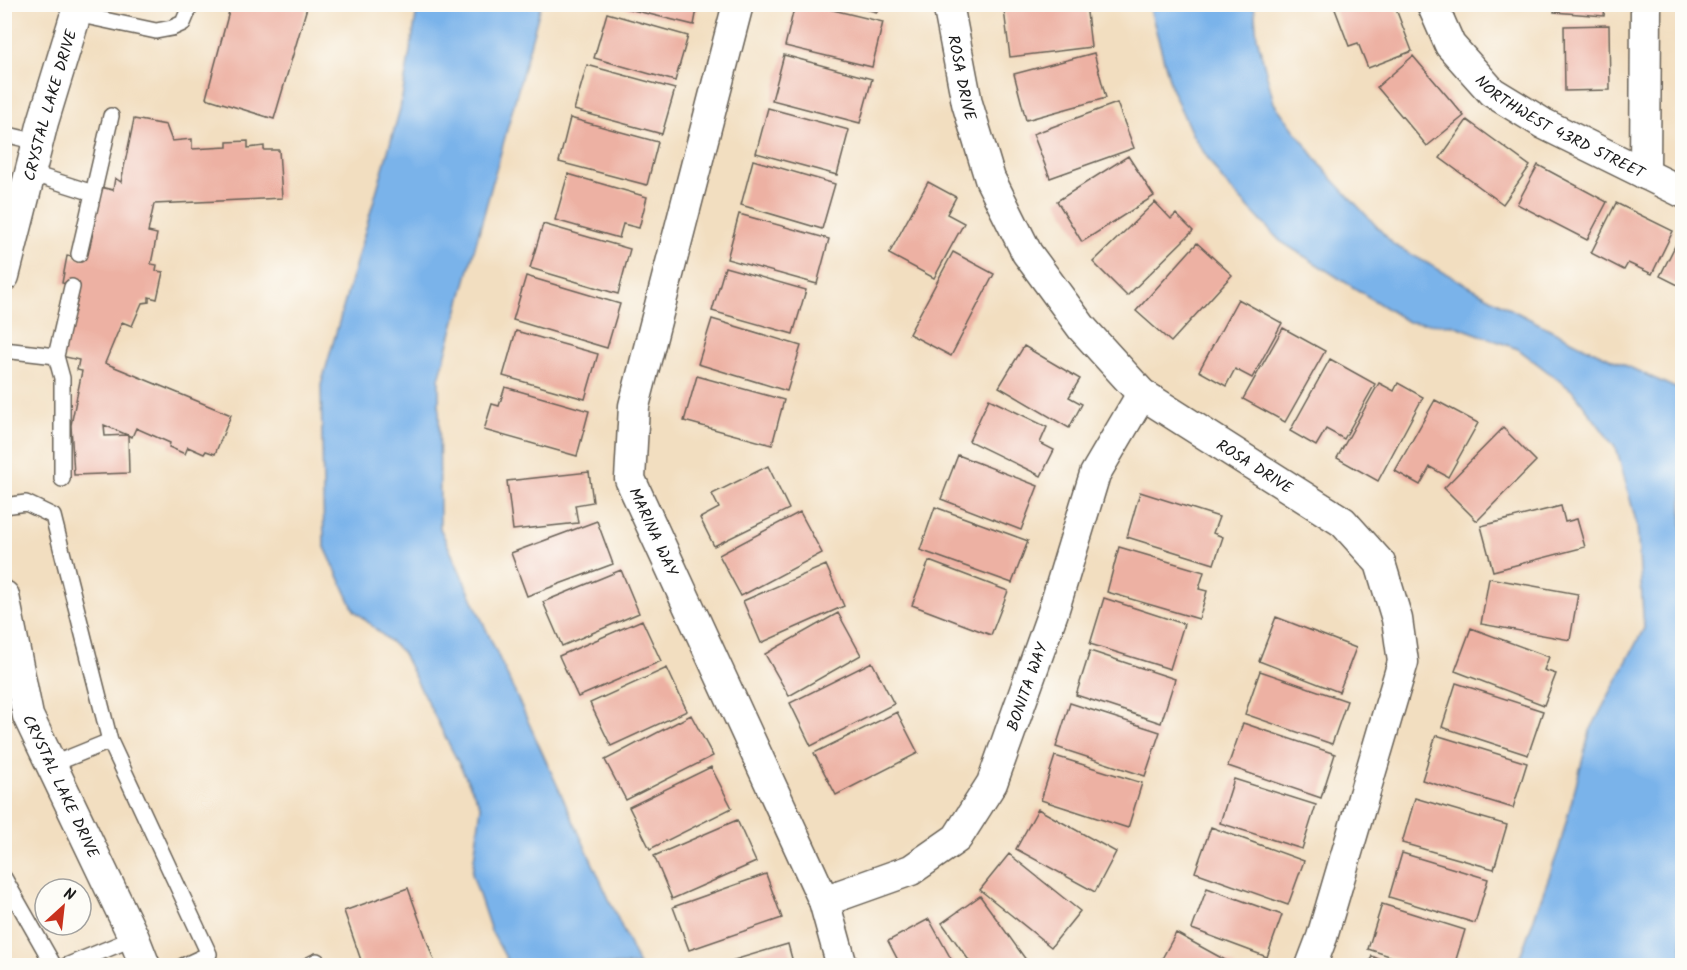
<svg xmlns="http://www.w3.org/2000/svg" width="1687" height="970" font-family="Kalam,sans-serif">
<rect width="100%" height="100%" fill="#fdfcf7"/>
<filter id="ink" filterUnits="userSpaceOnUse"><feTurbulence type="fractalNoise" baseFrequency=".0167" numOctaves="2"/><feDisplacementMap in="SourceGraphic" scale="12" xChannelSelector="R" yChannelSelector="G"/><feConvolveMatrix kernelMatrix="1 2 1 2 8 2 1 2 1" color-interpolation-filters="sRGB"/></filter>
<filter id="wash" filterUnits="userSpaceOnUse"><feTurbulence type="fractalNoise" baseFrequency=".008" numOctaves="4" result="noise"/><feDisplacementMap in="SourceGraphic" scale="24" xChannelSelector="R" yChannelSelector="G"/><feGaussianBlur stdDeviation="1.35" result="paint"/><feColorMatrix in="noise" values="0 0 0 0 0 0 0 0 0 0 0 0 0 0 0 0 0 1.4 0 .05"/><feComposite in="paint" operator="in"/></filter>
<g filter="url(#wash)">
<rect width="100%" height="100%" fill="#f2dec0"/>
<!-- water -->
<path fill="#7ab3ea" stroke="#4b6883" stroke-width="1.5" d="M418,5H541L439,379L440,528L639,965H510L491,931L472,874L481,807L402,652L354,610L324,545L321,385L400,109Z
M1149,5H1254L1257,37L1274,103L1326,172L1394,245L1516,312L1587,348L1682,391V965H1517L1559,849L1590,731L1644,628L1637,525L1617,450L1574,392L1518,349L1453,325L1408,322L1280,241L1223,181L1193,136L1172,90Z"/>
<g id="blocks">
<!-- building -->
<path fill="#edb1a3" d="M231,4H308L274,119L206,98Z
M608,4H698L694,25Z
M795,4H808L883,22L872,67L785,46Z
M846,4H879L877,12Z
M1050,4H1086L1091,47L1010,57L1004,10Z
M1333,4H1394L1412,51L1368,68L1358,43L1349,46Z
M1555,4H1605L1604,16L1554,12Z
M607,13L688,36L675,81L594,58Z
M1609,25L1610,90L1565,91L1564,26Z
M1094,53L1106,98L1026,120L1014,74Z
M784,55L872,79L860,123L772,100Z
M1413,56L1464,116L1427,146L1377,87Z
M587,65L675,89L662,134L574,110Z
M1117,103L1134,148L1050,178L1033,134Z
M768,108L849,130L837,175L756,153Z
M570,118L658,142L647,185L559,162Z
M134,119L166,125L172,141L192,139V149L227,147V142L248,141V148L264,146V150H279L282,198L154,204L148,232L157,234L151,264L157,265L156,271L163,272L157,299L149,297V302L142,303L132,326L122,322L105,363L231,415L215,454L206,451L204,454L188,447L185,454L169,447L170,443L136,428L132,437L104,425L105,436L128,435L129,473L74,475L71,425L82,371L77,370L79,360L61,356L70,312L75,311L79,291H76L77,286L62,283L67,256L85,259L86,255H88L93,232L88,231L96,186L113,190L115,178L121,182Z
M1467,120L1530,166L1503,204L1440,158Z
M1128,156L1154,196L1082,242L1057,201Z
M753,160L835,184L822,229L741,205Z
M1538,165L1607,202L1587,240L1517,204Z
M568,174L647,197L639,228L623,224L619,238L555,220Z
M928,182L956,197L947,214L964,223L934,278L889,254Z
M1155,202L1171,219L1176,214L1193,231L1127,296L1093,262Z
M1616,203L1673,231L1652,274L1628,263L1624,270L1591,253Z
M739,214L829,239L817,284L727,259Z
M543,224L630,249L618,294L530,268Z
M1681,234L1682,235V287L1660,276Z
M1197,243L1232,275L1171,342L1136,311Z
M953,252L994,274L951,356L909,334Z
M725,267L806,290L793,334L712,311Z
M526,276L620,304L607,348L513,320Z
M1238,299L1282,323L1252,378L1235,369L1226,386L1199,371Z
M712,319L801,346L787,391L698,364Z
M1283,328L1325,351L1285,422L1243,399Z
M516,331L598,354L585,399L503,376Z
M1024,346L1080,379L1069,397L1082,404L1069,428L999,387Z
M1330,359L1375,384L1344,439L1326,429L1316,446L1290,431Z
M697,376L784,400L772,445L684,421Z
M1379,383L1394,391L1398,383L1423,397L1378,481L1337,458Z
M505,387L589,411L577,456L484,430L492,404L499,406Z
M989,399L1047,427L1040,443L1054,450L1041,476L969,441Z
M1435,400L1478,423L1448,477L1430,467L1420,485L1395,471Z
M1503,428L1536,461L1477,521L1444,488Z
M958,455L1038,486L1021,530L941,499Z
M768,466L789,509L714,546L700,518L719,508L712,494Z
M589,472L593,502L575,505L578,523L513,530L507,481Z
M1140,492L1219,517L1213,533L1223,537L1214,564L1127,537Z
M1561,506L1565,522L1577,519L1585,547L1493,571L1481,526Z
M935,507L1028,541L1012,583L920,550Z
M800,512L822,553L741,596L719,555Z
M597,521L613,564L527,596L511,553Z
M1119,547L1204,572L1199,589L1207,591L1199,619L1107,592Z
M929,561L1008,591L991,635L912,605Z
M826,565L844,606L761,643L743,601Z
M621,570L639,613L562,646L543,602Z
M1489,578L1578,594L1570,640L1481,624Z
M1104,598L1184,624L1170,669L1090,644Z
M838,613L861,655L789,696L765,654Z
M1276,617L1356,648L1339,692L1259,661Z
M642,620L661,661L578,697L559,656Z
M1471,628L1549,657L1544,670L1556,674L1544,705L1455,671Z
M1090,651L1175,679L1161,723L1076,695Z
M872,662L894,704L811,746L790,703Z
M667,668L687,711L611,746L590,703Z
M1260,671L1347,701L1332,744L1245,714Z
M1456,683L1543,711L1528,755L1442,727Z
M1070,703L1160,732L1145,776L1056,747Z
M897,712L918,753L836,795L814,753Z
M691,715L713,756L626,800L605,760Z
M1243,723L1335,754L1321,798L1228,766Z
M1436,735L1527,763L1513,808L1422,780Z
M1055,756L1142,783L1128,828L1041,800Z
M711,767L732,808L650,849L629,807Z
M1234,779L1316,805L1302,849L1220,823Z
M1415,798L1507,825L1494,869L1402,843Z
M1038,809L1116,852L1095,892L1016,849Z
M737,820L756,862L672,899L654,856Z
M1211,827L1304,861L1288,905L1195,872Z
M1402,853L1488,879L1475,923L1389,897Z
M1009,854L1080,911L1051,947L980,890Z
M766,874L782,918L689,950L673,907Z
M408,888L436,966H363L344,911Z
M1207,888L1282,915L1267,957L1192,929Z
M980,896L1029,964L1027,966H973L942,923Z
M1382,904L1465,930L1454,966H1420L1368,949Z
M929,919L955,966H901L888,941Z
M1176,933L1236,966H1158Z
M788,944L794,966H717V965Z
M1372,956L1393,966H1368Z"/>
</g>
</g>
<g filter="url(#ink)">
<use href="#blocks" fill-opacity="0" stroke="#676055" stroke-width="1.5"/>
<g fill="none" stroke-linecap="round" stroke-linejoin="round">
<!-- service casing -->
<g stroke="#676055" stroke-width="18">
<path id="service" d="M76,14L156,31L172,28L183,23L191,4
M4,134L38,142
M30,173L93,193
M79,254L111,116
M4,350L56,356L62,378V479
M56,356L72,287
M4,506L26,503L53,516L110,741
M51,765L110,741L209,954L183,966
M4,878L54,966
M66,966L134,938
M307,966L317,961"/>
</g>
<!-- minor casing -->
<g stroke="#676055" stroke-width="33">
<g id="minor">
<path id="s1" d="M738,4L634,406L630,479L824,901L842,966"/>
<path id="s2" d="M948,4L967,103L990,179L1027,253L1082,328L1142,394L1343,522L1380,563L1397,619L1403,662L1322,937L1311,966"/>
<path id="s3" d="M1432,4L1450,45L1492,92L1544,124L1682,192"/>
<path d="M1645,174L1646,4"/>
<path id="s4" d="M4,276L43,122L79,4"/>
<path id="s5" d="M4,596L28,716L134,938L145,966"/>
<path id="s6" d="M824,901L911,870L957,838L992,783L1053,612L1095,474L1142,394"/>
</g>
</g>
<!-- service -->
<use href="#service" stroke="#fff" stroke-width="15"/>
<!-- minor -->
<use href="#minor" stroke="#fff" stroke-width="30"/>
</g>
</g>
<g text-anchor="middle" stroke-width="5" stroke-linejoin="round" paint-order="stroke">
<!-- street labels -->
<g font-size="16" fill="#1c1c1c" stroke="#fdfcf7">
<text dy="6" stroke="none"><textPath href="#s2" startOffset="75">ROSA DRIVE</textPath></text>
<text dy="6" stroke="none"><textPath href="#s4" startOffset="177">CRYSTAL LAKE DRIVE</textPath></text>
<text dy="6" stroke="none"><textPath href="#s3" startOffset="184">NORTHWEST 43RD STREET</textPath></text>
<text dy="6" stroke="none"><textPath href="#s2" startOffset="579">ROSA DRIVE</textPath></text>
<text dy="6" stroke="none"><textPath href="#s1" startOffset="546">MARINA WAY</textPath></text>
<text dy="6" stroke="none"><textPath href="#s6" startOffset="316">BONITA WAY</textPath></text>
<text dy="6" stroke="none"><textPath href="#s5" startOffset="200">CRYSTAL LAKE DRIVE</textPath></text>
</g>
</g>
<!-- margin -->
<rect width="1687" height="970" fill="none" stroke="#fdfcf7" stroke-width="24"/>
<!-- north arrow -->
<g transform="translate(63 907) rotate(27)"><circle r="28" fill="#fdfcf7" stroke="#a3a29f" stroke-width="1.5"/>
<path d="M0-4.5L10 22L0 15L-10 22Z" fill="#c8321e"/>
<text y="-9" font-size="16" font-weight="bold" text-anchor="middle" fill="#1c1c1c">N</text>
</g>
</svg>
